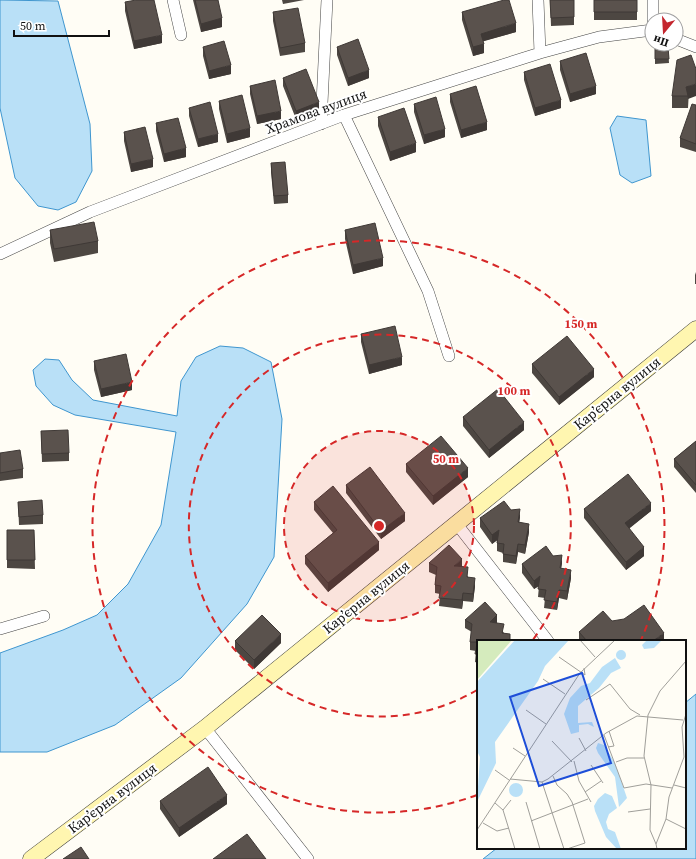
<svg xmlns="http://www.w3.org/2000/svg" width="696" height="859" font-family="'Source Serif 4',serif">
<rect width="100%" height="100%" fill="#fffdf5"/>
<!-- water -->
<path fill="#b9e0f7" stroke="#3f96cf" d="M0,0L58,1L90,124L92,171L76,202L58,210L38,206L15,178L0,108Z
M617,116L646,120L651,176L632,183L620,175L610,128Z
M220,346L243,348L271,362L282,419L274,557L247,604L181,678L115,725L47,752H0V653L63,630L97,615L128,584L161,525L176,432L75,415L53,405L36,386L33,370L45,359L59,360L72,380L93,400L177,416L181,381L196,357Z
M696,694V859H483L497,848H685V703Z"/>
<g fill="none" stroke-linecap="round" stroke-linejoin="round">
<!-- street casing -->
<g stroke="#444" stroke-width="12">
<path id="street" d="M173,0L181,35
M538,0L540,53
M653,0V20
M676,39L696,47
M344,115L428,291L449,356
M321,124L327,0
M0,254L90,212L344,115L540,53L599,37L652,30
M456,523L548,641
M0,629L44,616
M205,728L308,859"/>
</g>
<!-- secondary casing -->
<g stroke="#333" stroke-width="17">
<path id="secondary" d="M31,859L205,728L696,329"/>
</g>
<!-- street -->
<use href="#street" stroke="#fff" stroke-width="11"/>
<!-- secondary -->
<use href="#secondary" stroke="#fff6b0" stroke-width="16"/>
</g>
<!-- wall -->
<path fill="#4d4742" d="M193,0H218L222,27L201,32Z
M282,0H304L283,4Z
M550,0H574V25L551,26Z
M594,0H637V20H594Z
M125,2L162,43L134,49L125,11Z
M273,12L305,43V52L280,56L273,21Z
M462,12L516,32L483,41L484,53L473,56L462,20Z
M203,47L231,74L209,79L203,56Z
M337,47L369,78L348,86L337,55Z
M655,47H668L669,63L655,64Z
M691,55L688,108H672V96Z
M560,61L596,94L570,102L560,70Z
M524,72L561,108L535,116L524,80Z
M283,78L319,110L296,119L283,86Z
M250,86L281,119L257,124L250,94Z
M450,94L487,130L461,138L450,102Z
M219,101L250,137L227,143L219,109Z
M414,104L445,137L424,144L414,112Z
M696,105V152L680,147V138Z
M189,108L218,142L198,147L189,116Z
M378,117L416,152L390,161L378,126Z
M156,123L186,157L164,162L156,131Z
M124,132L153,167L131,172L124,141Z
M271,163L288,195V203L274,204L271,172Z
M50,230L98,241V253L54,262L50,243Z
M345,230L383,266L353,274L345,239Z
M696,272V284H695V275Z
M361,334L402,365L369,374L361,342Z
M94,361L132,390L101,397L94,370Z
M532,364L594,377L559,405L532,373Z
M463,417L524,430L489,458L463,426Z
M41,431L69,453V461L42,462Z
M696,441V493L674,467V459Z
M0,453L23,469V478L0,481Z
M406,464L468,477L433,505L406,472Z
M346,485L405,521L381,539L346,493Z
M18,502L43,515V524L19,525Z
M314,502L379,550L328,592L305,564V556L333,533L314,510Z
M584,509L651,511L629,528L644,556L626,570L584,518Z
M511,510L520,517L519,522L529,532L525,554L518,552L516,564L503,562V553L497,551V540L492,544L480,527V518Z
M7,530H34L35,569L7,568Z
M553,556L562,563L561,568L571,578L567,600L559,598L557,610L544,608L545,598L538,597L539,586L534,589L522,573V564Z
M429,563L462,567L468,577L475,586L473,602L463,601L462,609L439,606L440,594L435,593V585L436,575L429,572Z
M465,620L497,623L504,633L510,641H478V663L475,662L476,651L470,650V642L472,632L465,628Z
M612,621L664,641H580L579,640V632Z
M235,641L281,643L254,669L235,650Z
M160,801L227,804L179,837L160,809Z"/>
<!-- shaded-wall -->
<path fill="#3f3936" d="M222,18V27L201,32V24Z
M516,23V32L481,42V34Z
M162,35V43L134,49V41Z
M484,44V53L473,56V47Z
M231,65V74L209,79V71Z
M369,70V78L348,86V78Z
M696,84V96L688,99L686,87Z
M596,86V94L570,102V94Z
M561,100V108L535,116V108Z
M319,102V110L296,119V111Z
M281,111V119L257,124V116Z
M487,122V130L461,138V130Z
M250,128V137L227,143V134Z
M445,129V137L424,144V135Z
M218,134V142L198,147V139Z
M416,143V152L390,161V152Z
M186,148V157L164,162V154Z
M153,159V167L131,172V164Z
M383,258V266L353,274V265Z
M402,357V365L369,374V365Z
M594,369V377L559,405V397Z
M132,382V390L101,397V389Z
M524,422V430L489,458V450Z
M468,468V477L433,505V496Z
M651,503V511L625,532V523Z
M520,509V517L518,531V522Z
M405,513V521L381,539V531Z
M529,524V532L525,554V545Z
M499,530V539L492,544V535Z
M379,542V550L328,592V583Z
M518,544V552L516,564V556Z
M644,547V556L626,570V562Z
M562,555V563L560,576V568Z
M462,559V567L454,566Z
M571,570V578L567,600V591Z
M540,576V585L534,589V581Z
M475,578V586L473,602V594Z
M559,590V598L557,610V602Z
M463,593V601L462,609V600Z
M497,615V624L490,622Z
M664,633V641H653Z
M281,634V643L254,669V660Z
M227,795V804L179,837V828Z"/>
<!-- building -->
<path fill="#5a524d" stroke="#3f3936" d="M136,0H154L162,35L134,41L125,2Z
M195,0H218L222,18L201,24Z
M504,0H509L516,23L481,34L484,44L473,47L462,12Z
M550,0H574V17L551,18Z
M594,0H637V12H594Z
M298,8L305,43L280,48L273,12Z
M358,39L369,70L348,78L337,47Z
M224,41L231,65L209,71L203,47Z
M655,47H668L669,59H655Z
M586,53L596,86L570,94L560,61Z
M691,55L696,69V84L686,87L688,96H672L677,60Z
M550,64L561,100L535,108L524,72Z
M306,69L319,102L296,111L283,78Z
M275,80L281,111L257,116L250,86Z
M476,86L487,122L461,130L450,94Z
M242,95L250,128L227,134L219,101Z
M436,97L445,129L424,135L414,104Z
M210,102L218,134L198,139L189,108Z
M692,104L696,105V144L680,138Z
M404,108L416,143L390,152L378,117Z
M178,118L186,148L164,154L156,123Z
M145,127L153,159L131,164L124,132Z
M285,162L288,195L274,196L271,163Z
M94,222L98,241L54,249L50,230Z
M375,223L383,258L353,265L345,230Z
M395,326L402,357L369,365L361,334Z
M567,336L594,369L559,397L532,364Z
M126,354L132,382L101,389L94,361Z
M498,389L524,422L489,450L463,417Z
M68,430L69,453L42,454L41,431Z
M441,436L468,468L433,496L406,464Z
M696,441V485L674,459Z
M20,450L23,469L0,473V453Z
M370,467L405,513L381,531L346,485Z
M628,474L651,503L625,523L644,547L626,562L584,509Z
M333,486L379,542L328,583L305,556L337,530L314,502Z
M42,500L43,515L19,517L18,502Z
M504,501L511,510L520,509L518,522L529,524L525,545L518,544L516,556L503,554L504,544L497,543L499,530L492,535L480,518Z
M7,530H34L35,560H7Z
M449,545L462,559L454,566L468,567L467,577L475,578L473,594L463,593L462,600L439,598L441,586L435,585L437,567L429,563Z
M546,546L553,556L562,555L560,568L571,570L567,591L559,590L557,602L544,600L546,590L538,589L540,576L534,581L522,564Z
M485,602L497,615L490,622L504,624L502,633L510,634V641H478V654H475L477,642H470L472,624L465,620Z
M644,605L664,633L653,641H587L579,632L603,611L612,621L624,619Z
M262,615L281,634L254,660L235,641Z
M208,767L227,795L179,828L160,801Z
M247,834L266,859H213Z
M81,847L89,859H63Z"/>
<!-- distance rings -->
<circle cx="379" cy="526" r="95" fill="#d62828" fill-opacity=".12"/>
<g fill="none" stroke="#d62828" stroke-width="2" stroke-dasharray="7 5">
<circle cx="379" cy="526" r="95"/>
<path d="M477 690A191 191 0 1 1 532 641"/>
<path d="M477 795A286 286 0 1 1 641 640"/>
</g>
<g text-anchor="middle" stroke-width="4" stroke-linejoin="round" paint-order="stroke">
<!-- street labels -->
<g font-size="14" fill="#111" stroke="#fff">
<text transform="translate(316 111) rotate(-20)" y="5">Храмова вулиця</text>
<text transform="translate(617 393) rotate(-39)" y="5">Карʼєрна вулиця</text>
<text transform="translate(366 597) rotate(-39)" y="5">Карʼєрна вулиця</text>
<text transform="translate(112 798) rotate(-37)" y="5">Карʼєрна вулиця</text>
</g>
</g>
<!-- overview -->
<g transform="translate(477 640)">
<rect width="209" height="209" fill="#fffdf5"/>
<path d="M0,0H35L0,40Z" fill="#d5ebbd"/>
<path d="M38,0H92L68,26L61,41L18,102L19,123L0,162L3,117L0,111V42ZM170,0H185L177,8L167,9L165,5ZM139 15a5 5 0 1 1 10 0a5 5 0 1 1-10 0ZM138,18L144,28L134,33L122,48L101,66V83L115,82L117,87L111,84L102,85V92L94,94L87,74L93,58L104,46L113,43L125,27ZM121,103L127,105L138,123L150,158L142,167L138,137L121,113L119,108ZM32 150a7 7 0 1 1 14 0a7 7 0 1 1-14 0ZM128,153L135,156L140,168L132,174L129,182L131,189L138,192L144,209H140L129,197L118,171L117,166L121,159Z" fill="#b9e0f7"/>
<path fill="none" stroke="#a09f9a" stroke-width="1" d="M103,0L118,17M82,17L108,35L107,28M66,39L88,54M109,60L133,44L153,69L163,75M49,70L69,84M127,95L147,148L169,144L195,148M102,98L109,111M75,101L95,122M131,107L137,106L132,91M36,108L48,116M97,121L102,141L114,162M139,122L150,118H167M114,125L126,143M18,130L32,140M76,136L80,145L90,154L95,162L108,203L90,209M33,139L65,142L71,139L129,93L160,76L206,80M65,142L87,209M197,145L209,148M108,152L124,141M49,162L63,209M18,163L26,170L38,209M26,170L34,160M151,172L173,169M189,179L209,189M54,181L111,159M6,183L20,191L32,188M0,190L103,33L138,0M179,204L173,190L174,145L167,116L171,75L183,51L209,21M180,209L179,204L189,179L192,157L207,117L205,87L209,74"/>
<path fill="#1d4ed8" fill-opacity="0.15" stroke="#1d4ed8" stroke-width="2" d="M105,33L134,123L62,146L33,57Z"/>
<rect width="209" height="209" fill="none" stroke="#111" stroke-width="2"/>
</g>
<circle cx="379" cy="526" r="6" fill="#d62828" stroke="#fff" stroke-width="2"/>
<g font-size="12" text-anchor="middle" font-weight="bold" fill="#d62828" stroke="#fff" stroke-width="4" stroke-linejoin="round" paint-order="stroke">
<text x="581" y="328">150 m</text>
<text x="514" y="395">100 m</text>
<text x="446" y="463">50 m</text>
</g>
<!-- north arrow -->
<g transform="translate(664 32) rotate(198)"><circle r="19" fill="#ffffff" stroke="#a0a0a0"/>
<path d="M0-3L7 15L0 10L-7 15Z" fill="#c4262e"/>
<text y="-6" font-size="11" font-weight="bold" text-anchor="middle" fill="#111111">Пн</text>
</g>
<!-- scale -->
<path d="M14 30v6h95v-6" fill="none" stroke="#111111" stroke-width="2"/>
<text x="20" y="30" font-size="12" fill="#111111" stroke="#ffffff" stroke-width="3" paint-order="stroke">50 m</text>
</svg>
